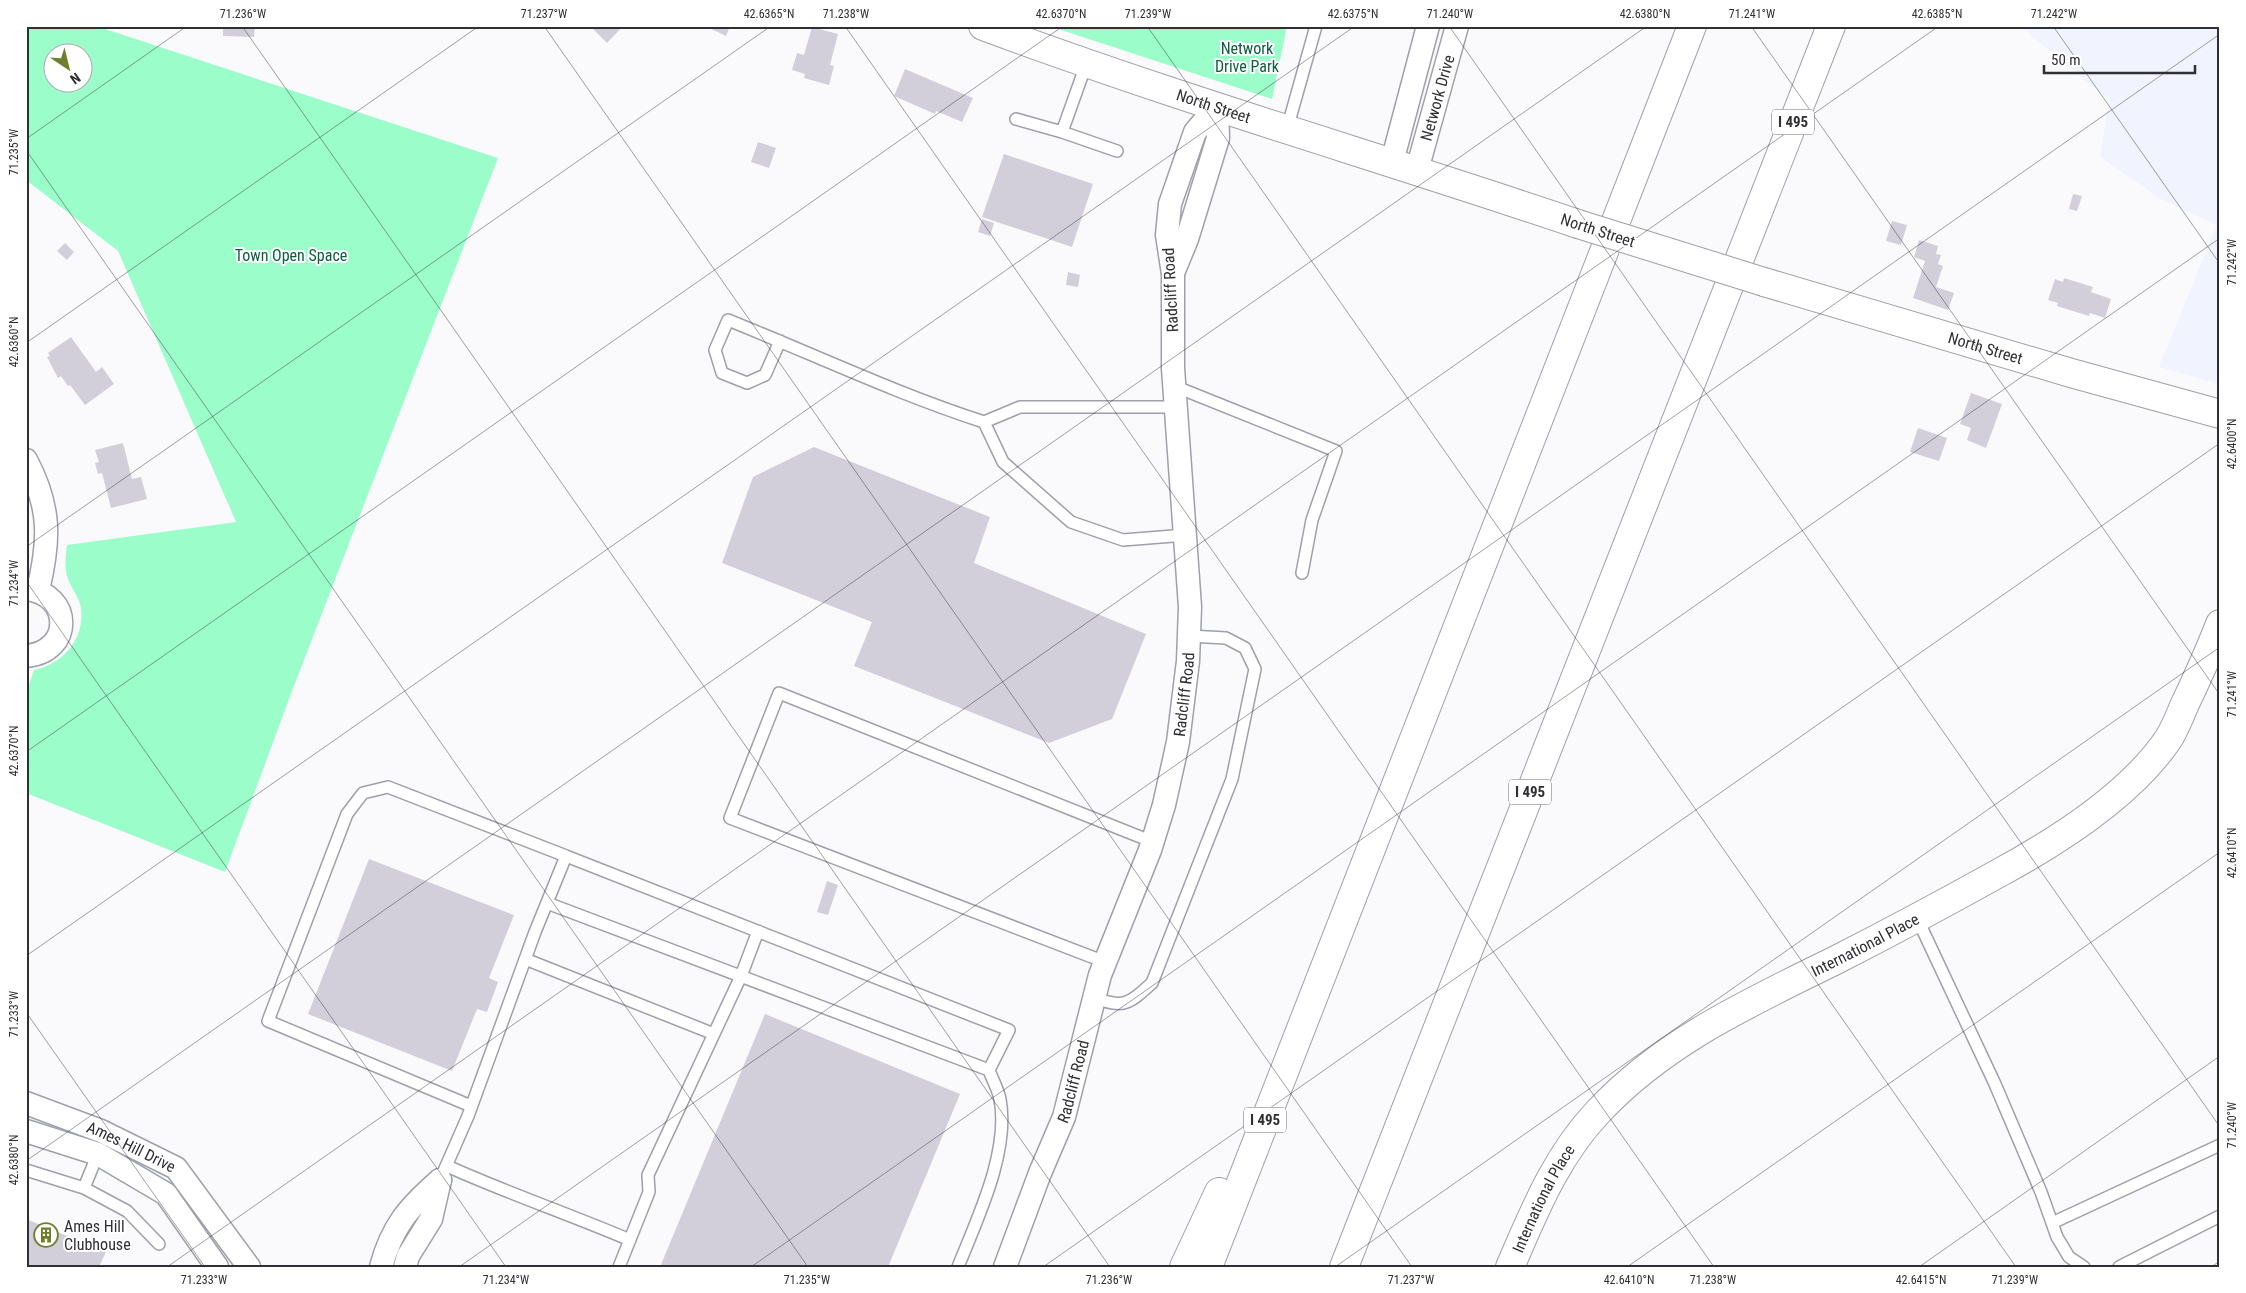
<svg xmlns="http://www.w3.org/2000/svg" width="2246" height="1293" font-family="'Roboto Condensed',sans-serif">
<rect width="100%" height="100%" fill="#fafafd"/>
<!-- built -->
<path fill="#f1f3ff" d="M2020,26H2220V384L2159,367L2217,225L2164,201L2100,157L2109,100Z"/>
<!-- green -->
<path fill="#9bfdca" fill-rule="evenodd" d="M26,26H96L498,158L292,691L225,872L26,793V694L34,670C63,664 85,639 81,608C79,596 70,587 67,576C64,566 66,555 67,545L236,522L118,251L26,180ZM52,52H82V82H52Z
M1049,26H1287L1272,99Z"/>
<!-- building -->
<path fill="#d2cfdb" d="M223,26H255L254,37L223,36Z
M590,26H623L607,43Z
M705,26H730L726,36Z
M812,27L838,34L830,65L834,66L829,85L804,78L805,74L792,70L797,53L804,55Z
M905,69L973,98L962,122L936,111L935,114L894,96Z
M758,142L776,148L769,168L751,162Z
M1004,154L1093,184L1072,247L982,217Z
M2073,194L2082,196L2077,211L2069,209Z
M982,219L994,223L990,236L978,232Z
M1892,221L1907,225L1901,245L1886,241Z
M1919,240L1938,246L1936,254L1941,255L1938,264L1943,266L1936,287L1954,293L1948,310L1913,298L1925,261L1914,257Z
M65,243L74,252L67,260L57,251Z
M1068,272L1080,275L1078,287L1066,285Z
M2064,278L2093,287L2091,292L2111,299L2105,318L2090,313L2089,316L2057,306L2058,303L2048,300L2055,279L2063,282Z
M71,337L96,372L102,367L114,384L85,405L70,385L68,386L61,376L58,378L47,357L50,356L48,353Z
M1971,393L2002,404L1986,448L1967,440L1971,428L1960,424Z
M1918,428L1947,438L1939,461L1910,452Z
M123,443L132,479L141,477L147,499L111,508L102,473L98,474L95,463L99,462L95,450Z
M814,447L990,517L974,563L1146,634L1112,719L1049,743L854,666L872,622L722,563L753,477Z
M369,859L514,915L489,978L498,982L487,1012L477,1009L452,1071L308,1014Z
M827,881L838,885L828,915L817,912Z
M765,1014L960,1094L888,1267H660Z
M26,1219L106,1252L99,1267H26Z"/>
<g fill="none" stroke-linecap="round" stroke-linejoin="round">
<!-- service casing -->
<g stroke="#9ea0ab" stroke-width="14">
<path id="service" d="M1087,62L1062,132L1117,151
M1016,119L1062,132
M1287,129L1316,26
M780,341L765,375L747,383L722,373L715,350L728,320C813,354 897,394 984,422L1003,462L1071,522L1123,540L1186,535
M1174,386L1336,451L1312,520L1302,573
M984,422L1020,407H1176
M566,856L1009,1030L989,1070C992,1079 998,1089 1000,1099C1010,1152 977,1219 958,1267
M547,903L989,1070
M1917,918L1995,1084L2041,1192L2057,1237L2069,1257L2084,1267
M525,959L714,1034
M1105,962L730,818L779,693L1153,842
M1094,997C1123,1010 1130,1003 1152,983L1232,779L1255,669L1245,648L1226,638L1189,636
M447,1166C507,1193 569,1214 630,1240
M26,1170L84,1188L99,1151
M440,1180L468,1116L535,932L566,856L388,787L363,793L347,814L268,1021L471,1106
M84,1188L127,1211L159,1244
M2052,1223L2220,1145
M619,1267L649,1192L648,1175L741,976L758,931
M2119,1267L2220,1216"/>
</g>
<!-- minor casing -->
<g stroke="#9ea0ab" stroke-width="25">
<g id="minor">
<path d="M1392,162L1428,26"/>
<path id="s1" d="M1417,170L1457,26"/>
<path d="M1173,273L1187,239L1218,138L1217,106"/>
<path d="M26,460C51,507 50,540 38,590"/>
<path d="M26,589C73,594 73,652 26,656"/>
<path id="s2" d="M26,1103L101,1131L176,1168L249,1267"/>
<path d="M26,1131L98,1154L166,1194L217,1267"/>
<path d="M381,1267C392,1226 409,1207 440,1180"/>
<path d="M405,1267L408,1256L431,1219L440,1180"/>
<path id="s3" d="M1005,1267L1040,1173L1064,1117L1100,975L1150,850L1164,805L1178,742L1188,661L1190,607L1173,368V274L1167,235L1170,204L1195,132L1217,106"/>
</g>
</g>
<!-- secondary casing -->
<g stroke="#9ea0ab" stroke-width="30">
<g id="secondary">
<path id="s4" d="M983,26C1179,99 1380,157 1578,224"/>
<path id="s5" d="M1764,282L2071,373L2220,414"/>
<path id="s6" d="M1510,1267C1534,1212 1556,1156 1598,1112C1664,1041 1751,1002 1836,960C1891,932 1945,903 1999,873C2058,841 2131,795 2169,738C2175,728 2180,716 2184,706C2197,679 2209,652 2220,624"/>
</g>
</g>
<!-- motorway casing -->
<g stroke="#9ea0ab" stroke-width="30">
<path id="motorway" d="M1184,1267L1219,1192
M1208,1267L1692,26
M1344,1267L1831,26"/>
</g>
<!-- service -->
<use href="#service" stroke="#fff" stroke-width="11"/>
<!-- minor -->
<use href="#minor" stroke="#fff" stroke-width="22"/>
<!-- secondary -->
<use href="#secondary" stroke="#fff" stroke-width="28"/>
<!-- motorway -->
<use href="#motorway" stroke="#fff" stroke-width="28"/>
<!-- secondary-bridge casing -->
<g stroke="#9ea0ab" stroke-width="30" stroke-linecap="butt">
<path id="secondary-bridge" d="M1578,224L1764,282"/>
</g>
<!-- secondary-bridge -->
<use href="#secondary-bridge" stroke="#fff" stroke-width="28"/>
</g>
<!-- ticks -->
<path fill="none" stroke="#2f2f34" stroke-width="1" stroke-opacity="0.45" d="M242,26L1110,1267M544,26L1412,1267M845,26L1714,1267M1147,26L2016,1267M1449,26L2220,1127M1751,26L2220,695M2053,26L2220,264M26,139L187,26M26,150L808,1267M26,343L479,26M26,547L771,26M26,581L506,1267M26,752L1063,26M26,956L1355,26M26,1012L205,1267M26,1161L1647,26M167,1267L1939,26M459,1267L2220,34M751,1267L2220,238M1043,1267L2220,443M1335,1267L2220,647M1627,1267L2220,852M1919,1267L2220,1056M2211,1267L2220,1261"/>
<!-- icons -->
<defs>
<g id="building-ring" transform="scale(1.25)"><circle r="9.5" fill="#fff" stroke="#6f7f2e" stroke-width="1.5"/><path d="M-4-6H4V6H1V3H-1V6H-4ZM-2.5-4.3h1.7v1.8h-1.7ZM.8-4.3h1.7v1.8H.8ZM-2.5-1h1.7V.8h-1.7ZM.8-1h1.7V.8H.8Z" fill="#6f7f2e"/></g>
</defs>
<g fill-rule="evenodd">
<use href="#building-ring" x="46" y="1235"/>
</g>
<g text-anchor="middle" stroke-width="4" stroke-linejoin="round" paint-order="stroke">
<!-- shield labels -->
<g fill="#fff" stroke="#6d6d71" stroke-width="1">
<rect x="1772" y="109.5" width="42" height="25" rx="4"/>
<rect x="1509" y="779.5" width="42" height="25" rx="4"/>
<rect x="1244" y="1107.5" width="42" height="25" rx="4"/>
</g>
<g font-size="15" font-weight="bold" fill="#2f2f34">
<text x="1793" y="127">I 495</text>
<text x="1530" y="797">I 495</text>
<text x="1265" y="1125">I 495</text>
</g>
<!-- park labels -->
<g font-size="16" fill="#0a5e3d" stroke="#fff">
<text x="1247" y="54">Network<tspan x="1247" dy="18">Drive Park</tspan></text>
<text x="291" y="261">Town Open Space</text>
</g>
<!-- street labels -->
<g font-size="16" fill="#2f2f34" stroke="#fff">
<text dy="6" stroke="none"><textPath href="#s1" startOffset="75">Network Drive</textPath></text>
<text dy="6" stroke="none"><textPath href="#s4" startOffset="244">North Street</textPath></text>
<text transform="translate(1598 230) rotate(18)" y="6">North Street</text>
<text transform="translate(1170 290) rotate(-93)" y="6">Radcliff Road</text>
<text dy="6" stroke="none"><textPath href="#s5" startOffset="231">North Street</textPath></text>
<text dy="6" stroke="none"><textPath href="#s3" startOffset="602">Radcliff Road</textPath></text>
<text dy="6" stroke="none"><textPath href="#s6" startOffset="496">International Place</textPath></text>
<text dy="6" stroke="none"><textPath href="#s3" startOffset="198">Radcliff Road</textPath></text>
<text dy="6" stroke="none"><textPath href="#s2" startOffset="114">Ames Hill Drive</textPath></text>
<text dy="6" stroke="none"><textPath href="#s6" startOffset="76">International Place</textPath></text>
</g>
<!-- poi labels -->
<g font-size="16" fill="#2f2f34" stroke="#fff" text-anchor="start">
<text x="64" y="1232">Ames Hill<tspan x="64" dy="18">Clubhouse</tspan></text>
</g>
</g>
<!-- border -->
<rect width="2246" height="1293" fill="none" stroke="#ffffff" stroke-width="55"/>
<!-- north arrow -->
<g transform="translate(68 68) rotate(145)"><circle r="24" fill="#ffffff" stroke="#acacae"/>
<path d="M0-4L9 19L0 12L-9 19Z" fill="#6f7f2e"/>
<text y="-8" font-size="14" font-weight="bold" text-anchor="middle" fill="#2f2f34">N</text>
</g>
<!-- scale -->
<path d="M2044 65v8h151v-8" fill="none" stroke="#2f2f34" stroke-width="2.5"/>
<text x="2051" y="65" font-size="15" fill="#2f2f34" stroke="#ffffff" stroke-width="4" paint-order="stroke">50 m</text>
<rect x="28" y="28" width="2190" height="1238" fill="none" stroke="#2f2f34" stroke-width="2"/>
<g font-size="12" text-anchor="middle" fill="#2f2f34">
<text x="243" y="18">71.236°W</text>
<text x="544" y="18">71.237°W</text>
<text x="769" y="18">42.6365°N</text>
<text x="846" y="18">71.238°W</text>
<text x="1061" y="18">42.6370°N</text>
<text x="1148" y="18">71.239°W</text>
<text x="1353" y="18">42.6375°N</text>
<text x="1450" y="18">71.240°W</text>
<text x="1645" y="18">42.6380°N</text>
<text x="1752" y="18">71.241°W</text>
<text x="1937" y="18">42.6385°N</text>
<text x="2054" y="18">71.242°W</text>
<text transform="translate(14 152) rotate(-90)" y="4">71.235°W</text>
<text transform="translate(2232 262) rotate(-90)" y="4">71.242°W</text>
<text transform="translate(14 342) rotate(-90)" y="4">42.6360°N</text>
<text transform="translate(2232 444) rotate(-90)" y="4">42.6400°N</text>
<text transform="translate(14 583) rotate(-90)" y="4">71.234°W</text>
<text transform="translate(2232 694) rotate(-90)" y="4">71.241°W</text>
<text transform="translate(14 751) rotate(-90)" y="4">42.6370°N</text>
<text transform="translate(2232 853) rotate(-90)" y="4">42.6410°N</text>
<text transform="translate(14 1014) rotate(-90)" y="4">71.233°W</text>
<text transform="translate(2232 1125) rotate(-90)" y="4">71.240°W</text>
<text transform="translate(14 1160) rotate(-90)" y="4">42.6380°N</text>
<text x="204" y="1284">71.233°W</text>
<text x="506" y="1284">71.234°W</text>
<text x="807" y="1284">71.235°W</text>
<text x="1109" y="1284">71.236°W</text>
<text x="1411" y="1284">71.237°W</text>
<text x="1629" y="1284">42.6410°N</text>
<text x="1713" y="1284">71.238°W</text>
<text x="1921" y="1284">42.6415°N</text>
<text x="2015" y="1284">71.239°W</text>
</g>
</svg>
